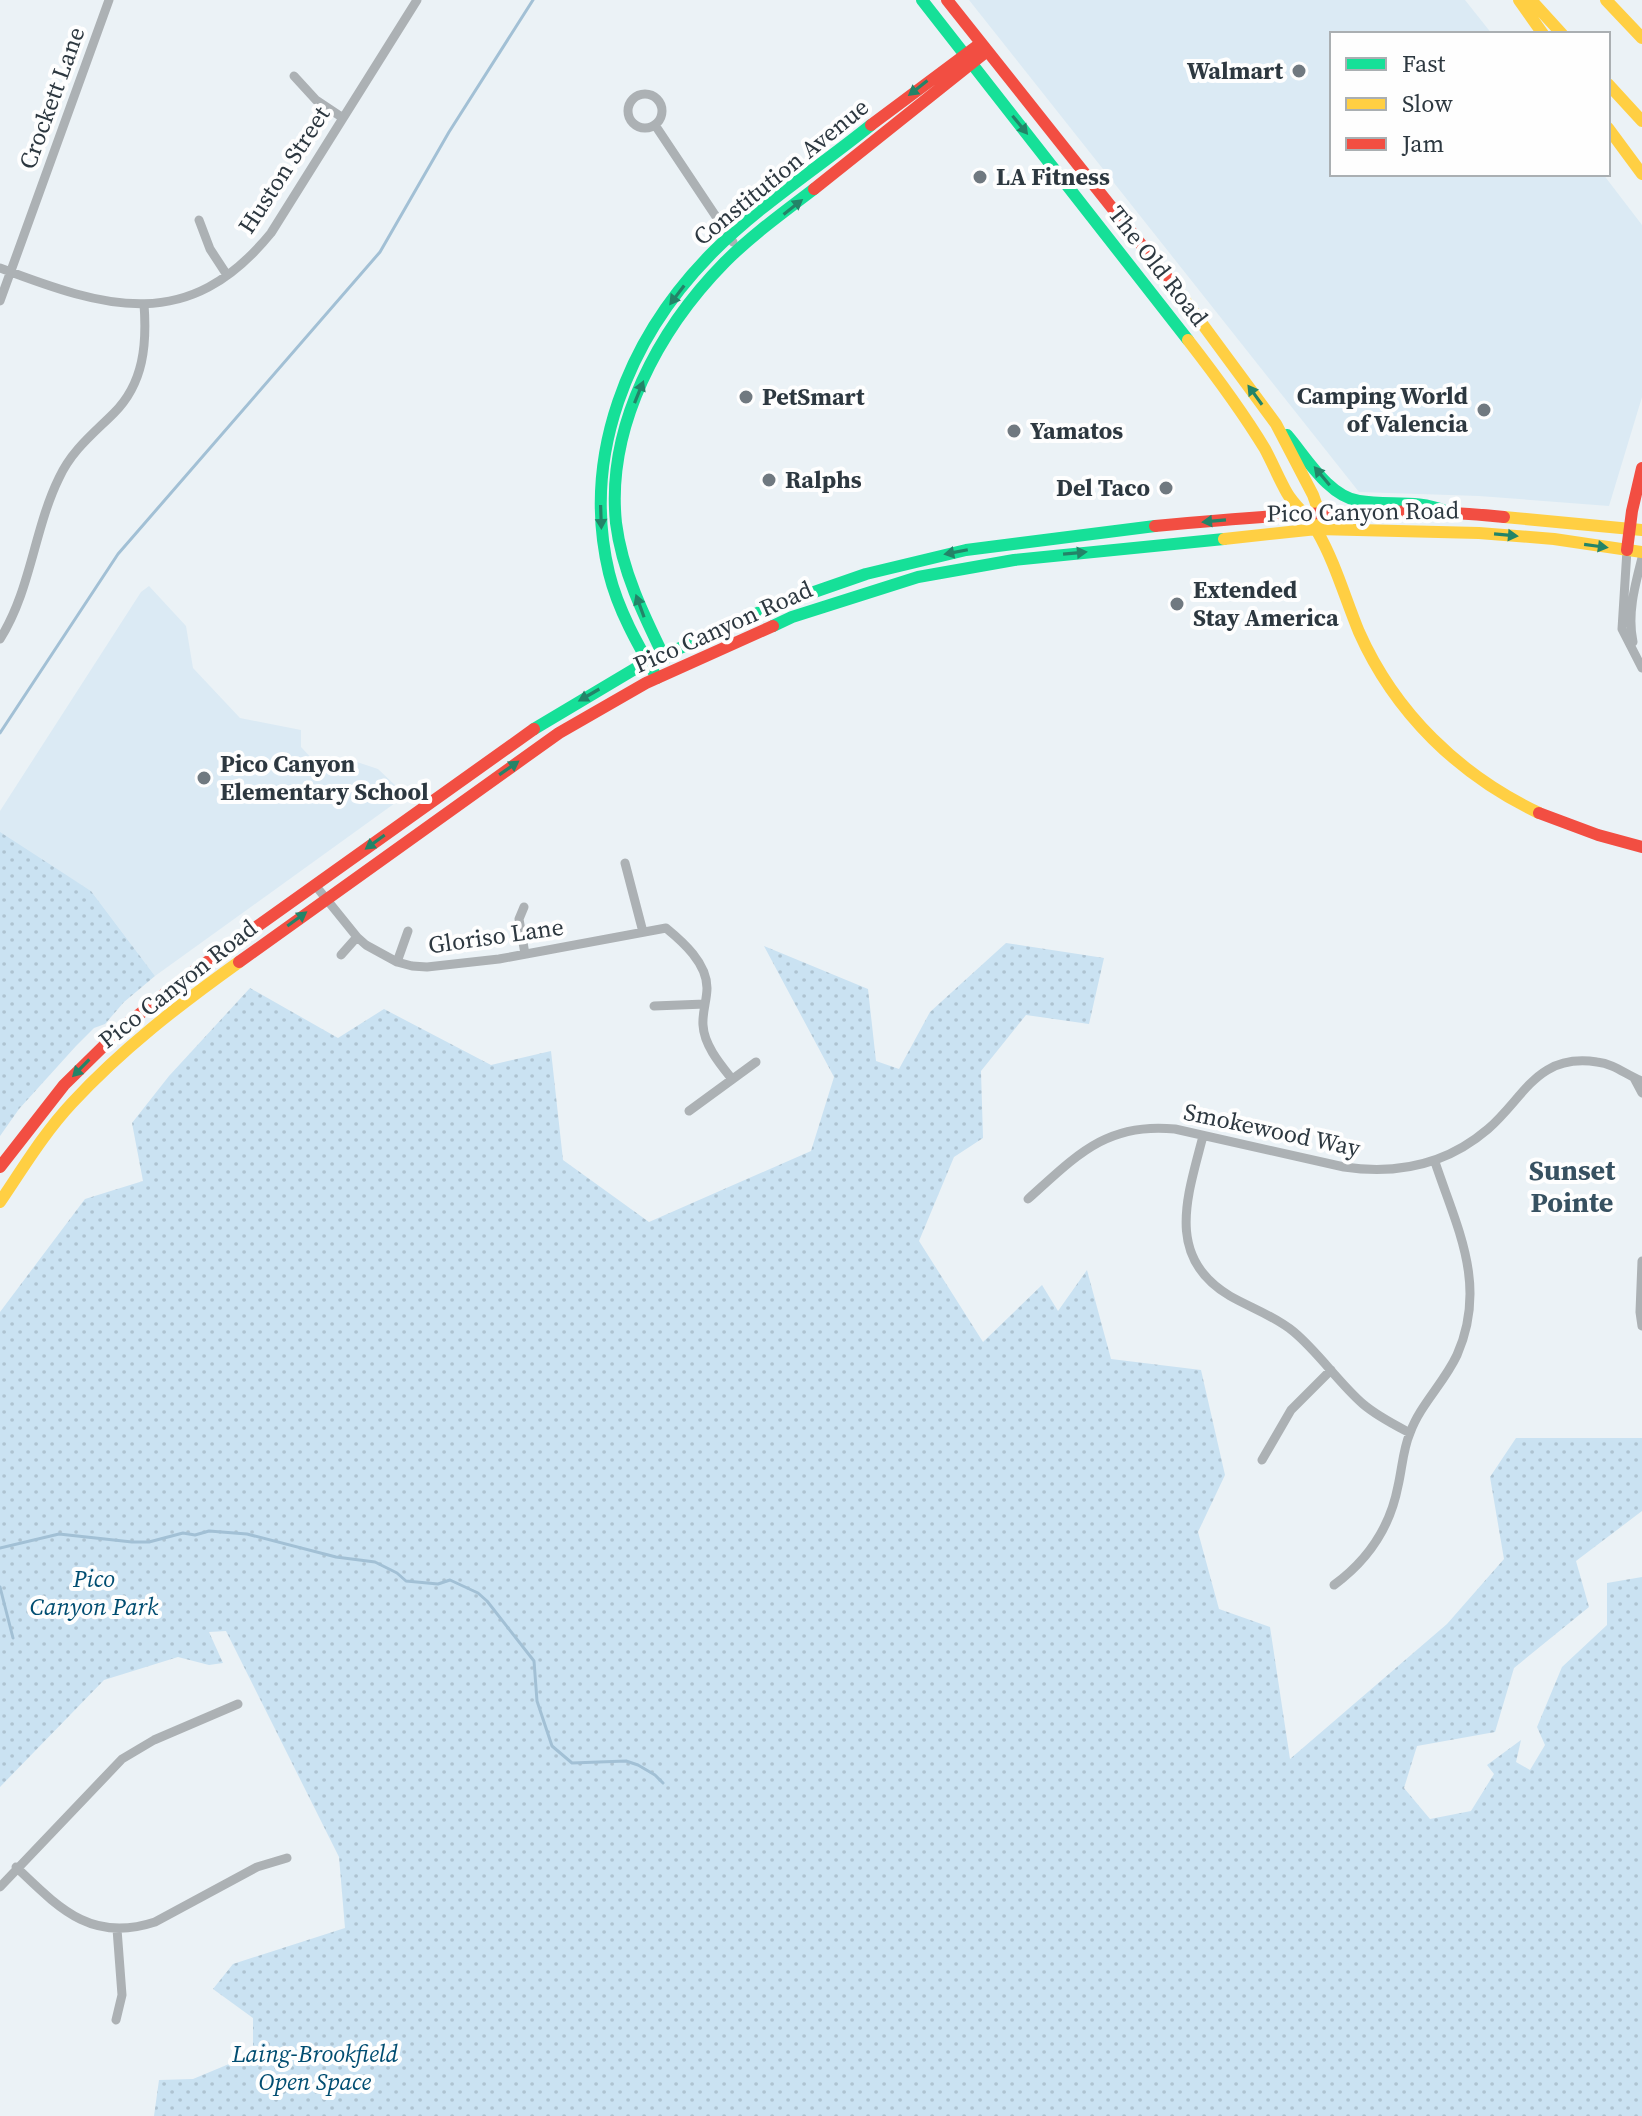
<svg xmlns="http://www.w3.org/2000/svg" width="1642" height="2116" font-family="'Source Serif 4',serif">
<defs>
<pattern id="grass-dots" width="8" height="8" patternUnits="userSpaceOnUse" patternTransform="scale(2)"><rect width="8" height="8" fill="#cae2f2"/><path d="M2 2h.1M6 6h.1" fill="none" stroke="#aec3d1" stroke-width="1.8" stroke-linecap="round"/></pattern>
</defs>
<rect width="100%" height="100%" fill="#ebf2f6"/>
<!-- built -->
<path fill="#dbeaf4" d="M969,0H1465L1492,34H1332V174H1603L1642,225V397L1609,506L1479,496L1359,492Z
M149,586L186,626L193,668L240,718L301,730V747L317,764L334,767L351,760L378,769L397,787L402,798L155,976L91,891L0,834V811L141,592Z"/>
<!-- grass -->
<path fill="url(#grass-dots)" d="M0,832L91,891L155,976L124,1002L105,1024L94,1028L76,1046L19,1109L0,1136Z
M1006,943L1104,958L1089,1024L1026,1015L981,1071L983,1138L954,1157L919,1241L983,1342L1042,1285L1058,1311L1087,1270L1111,1359L1201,1370L1225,1475L1198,1532L1219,1609L1270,1627L1290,1759L1447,1624L1504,1559L1490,1477L1516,1438H1642V1511L1576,1561L1589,1607L1514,1668L1495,1732L1417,1746L1404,1788L1430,1819L1471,1811L1494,1774L1487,1765L1521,1740L1516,1762L1530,1770L1545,1745L1537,1727L1562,1667L1607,1625V1583L1642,1577V2116H154L159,2080L193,2079L253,2054V2018L213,1989L233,1964L345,1928L339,1857L226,1631L209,1632L223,1663L209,1665L178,1657L104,1680L0,1787V1312L85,1199L143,1181L132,1123L169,1076L250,988L338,1038L384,1009L491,1065L551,1051L563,1160L649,1222L811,1151L834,1077L764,946L868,989L876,1061L899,1069L930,1012Z"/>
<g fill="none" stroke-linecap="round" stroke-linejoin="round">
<!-- stream -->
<path stroke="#a2c0d5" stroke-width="3" d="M0,733L118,554L380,252L449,132L533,0
M0,1548L59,1534L132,1542H149L183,1533L195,1535L209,1531L247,1534L336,1557L375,1562L397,1573L406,1581L438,1584L450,1580L478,1593L487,1601L534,1661L537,1701L552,1746L572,1763L626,1761L638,1765L655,1775L663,1783
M0,1587L13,1638"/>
<!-- street -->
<path stroke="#acb1b4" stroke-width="9" d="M294,76L316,100L343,118
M628 111a17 17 0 1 1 34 0a17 17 0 1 1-34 0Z
M655,125L733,242
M199,220L210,249L227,275
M0,268C106,308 188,335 271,233L417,0
M0,301L109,0
M1627,550L1622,629L1642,668
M0,639C31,590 34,529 59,478C72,450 93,434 114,413C144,383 147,344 144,304
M1633,642C1627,614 1635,585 1642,558
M625,863L643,932
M315,885L357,937L366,945L397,962L412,966L427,967L499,959L666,928C683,942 707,963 707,988C707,1000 702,1013 703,1025C704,1045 720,1064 732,1079
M524,907L519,919L525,954
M341,955L357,937
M397,962L408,931
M654,1006L705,1004
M1634,1078L1642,1093
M689,1111L756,1062
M1203,1136C1188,1195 1164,1257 1230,1296C1251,1308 1275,1316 1294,1332C1319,1353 1338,1382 1363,1404C1377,1416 1393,1424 1410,1433
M1028,1199C1076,1156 1106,1122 1175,1129L1344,1167C1398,1175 1446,1165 1488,1129C1525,1097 1537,1053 1597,1062C1615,1064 1626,1075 1642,1081
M1642,1261L1640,1312L1642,1326
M1262,1460L1291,1410L1331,1370
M1334,1585C1368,1560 1390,1528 1398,1486C1402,1469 1403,1449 1410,1433C1420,1405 1444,1383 1457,1355C1488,1285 1457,1228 1435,1162
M16,1867C59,1908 91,1943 155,1922L257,1867L287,1858
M0,1887L122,1759L154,1740L238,1704
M116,2020L122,1995L117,1929"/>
<!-- fast -->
<path stroke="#16e098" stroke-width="12" d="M922,0L1188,340
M1287,435C1306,457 1328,496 1359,501C1389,506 1417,499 1445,511
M773,626L792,617L918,577L1014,560L1224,539
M665,659C644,616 622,571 616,523C606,426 659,329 725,262C752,235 784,212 814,189
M657,678C638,645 618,610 609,573C581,456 628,339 710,255C758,206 818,168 871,125
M534,729L638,667L771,607L866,574L966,550L1155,526"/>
<!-- slow -->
<path stroke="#ffcf43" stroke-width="12" d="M1519,0L1543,34
M1531,0L1562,34
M1606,0L1642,38
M1608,84L1642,121
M1608,128L1642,174
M1178,291L1276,424L1313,495L1319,512L1317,529
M1188,340C1216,376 1242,411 1265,449C1273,464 1279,479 1287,493C1295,507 1309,516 1317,531C1335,562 1345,598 1359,632C1395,713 1459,775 1539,813
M1504,517L1642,530
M1224,539L1317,529L1479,533L1554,539L1642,552
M0,1202C23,1168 44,1133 72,1103C122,1049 179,1005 239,962"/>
<!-- jam -->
<path stroke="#f24e42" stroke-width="12" d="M947,0L1178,291
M871,125L981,43
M814,189L987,51
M1155,526C1271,515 1387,505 1504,517
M1627,550L1632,511L1642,468
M1539,813L1598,835L1642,847
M239,962L559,733L646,683L773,626
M0,1167L64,1085L121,1029L182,980L534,729"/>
</g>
<!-- one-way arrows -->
<defs><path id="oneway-solid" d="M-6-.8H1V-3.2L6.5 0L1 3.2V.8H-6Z" transform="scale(2)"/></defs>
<g fill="#238468">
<use href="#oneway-solid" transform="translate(918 88) rotate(142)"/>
<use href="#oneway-solid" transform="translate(1020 125) rotate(51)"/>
<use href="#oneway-solid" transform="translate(793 207) rotate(-38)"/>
<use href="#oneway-solid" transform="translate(677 295) rotate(127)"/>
<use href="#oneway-solid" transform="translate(639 392) rotate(-68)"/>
<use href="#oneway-solid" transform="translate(1255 395) rotate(-126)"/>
<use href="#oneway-solid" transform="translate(1322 476) rotate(-130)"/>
<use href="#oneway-solid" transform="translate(601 517) rotate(88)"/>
<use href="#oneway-solid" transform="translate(1214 521) rotate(175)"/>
<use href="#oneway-solid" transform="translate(1506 535) rotate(5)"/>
<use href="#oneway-solid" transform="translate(1596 546) rotate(8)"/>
<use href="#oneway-solid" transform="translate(956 552) rotate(169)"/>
<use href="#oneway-solid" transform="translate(1075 553) rotate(-5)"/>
<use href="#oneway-solid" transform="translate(640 606) rotate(-110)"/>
<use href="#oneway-solid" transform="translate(589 695) rotate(150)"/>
<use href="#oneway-solid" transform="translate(509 768) rotate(-35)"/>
<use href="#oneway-solid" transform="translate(375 842) rotate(144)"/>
<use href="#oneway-solid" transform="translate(297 919) rotate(-36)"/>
<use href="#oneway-solid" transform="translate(81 1068) rotate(134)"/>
</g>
<!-- markers -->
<g fill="#707980" stroke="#fefefe" stroke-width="3">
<circle cx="1299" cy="71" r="8"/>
<circle cx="980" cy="177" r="8"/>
<circle cx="746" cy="397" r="8"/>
<circle cx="1484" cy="410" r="8"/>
<circle cx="1014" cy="431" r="8"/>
<circle cx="769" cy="480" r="8"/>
<circle cx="1166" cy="488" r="8"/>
<circle cx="1177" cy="604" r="8"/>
<circle cx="204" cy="778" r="8"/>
</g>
<g text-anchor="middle" stroke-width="8" stroke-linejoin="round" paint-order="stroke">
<!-- poi labels -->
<g font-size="24" font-weight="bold" fill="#2d3840" stroke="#fefefe" text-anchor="start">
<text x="1283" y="79" text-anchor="end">Walmart</text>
<text x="996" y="185">LA Fitness</text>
<text x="1468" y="404" text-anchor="end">Camping World<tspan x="1468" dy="28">of Valencia</tspan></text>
<text x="762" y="405">PetSmart</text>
<text x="1030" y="439">Yamatos</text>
<text x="785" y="488">Ralphs</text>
<text x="1150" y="496" text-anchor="end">Del Taco</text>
<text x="1193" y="598">Extended<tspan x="1193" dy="28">Stay America</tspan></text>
<text x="220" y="772">Pico Canyon<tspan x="220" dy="28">Elementary School</tspan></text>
</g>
<!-- street labels -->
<g font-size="24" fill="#2d3840" stroke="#fefefe">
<text transform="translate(52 98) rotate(-70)" y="8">Crockett Lane</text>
<text transform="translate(284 170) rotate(-57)" y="8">Huston Street</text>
<text transform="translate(781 172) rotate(-39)" y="8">Constitution Avenue</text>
<text transform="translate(1158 266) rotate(52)" y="8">The Old Road</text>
<text transform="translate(1363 512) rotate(-1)" y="8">Pico Canyon Road</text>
<text transform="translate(723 627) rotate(-24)" y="8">Pico Canyon Road</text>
<text transform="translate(496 936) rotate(-8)" y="8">Gloriso Lane</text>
<text transform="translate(178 984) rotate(-38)" y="8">Pico Canyon Road</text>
<text transform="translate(1272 1130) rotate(12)" y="8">Smokewood Way</text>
</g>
<!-- park labels -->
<g font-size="24" font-style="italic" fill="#004d71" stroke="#fefefe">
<text x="94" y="1587">Pico<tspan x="94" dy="28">Canyon Park</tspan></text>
<text x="315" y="2062">Laing-Brookfield<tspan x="315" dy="28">Open Space</tspan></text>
</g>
<!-- quarter labels -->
<g font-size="28" font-weight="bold" fill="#375161" stroke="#fefefe">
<text x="1572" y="1180">Sunset<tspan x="1572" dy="32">Pointe</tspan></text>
</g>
</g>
<!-- legend -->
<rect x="1330" y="32" width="280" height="144" fill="#fefefe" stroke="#aaafb2" stroke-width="2"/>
<rect x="1346" y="58" width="40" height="12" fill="#16e098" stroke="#aaafb2" stroke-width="2"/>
<text x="1402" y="72" font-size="24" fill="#2d3840">Fast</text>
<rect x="1346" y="98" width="40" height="12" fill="#ffcf43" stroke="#aaafb2" stroke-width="2"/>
<text x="1402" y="112" font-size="24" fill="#2d3840">Slow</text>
<rect x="1346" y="138" width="40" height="12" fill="#f24e42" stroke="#aaafb2" stroke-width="2"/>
<text x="1402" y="152" font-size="24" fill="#2d3840">Jam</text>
</svg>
